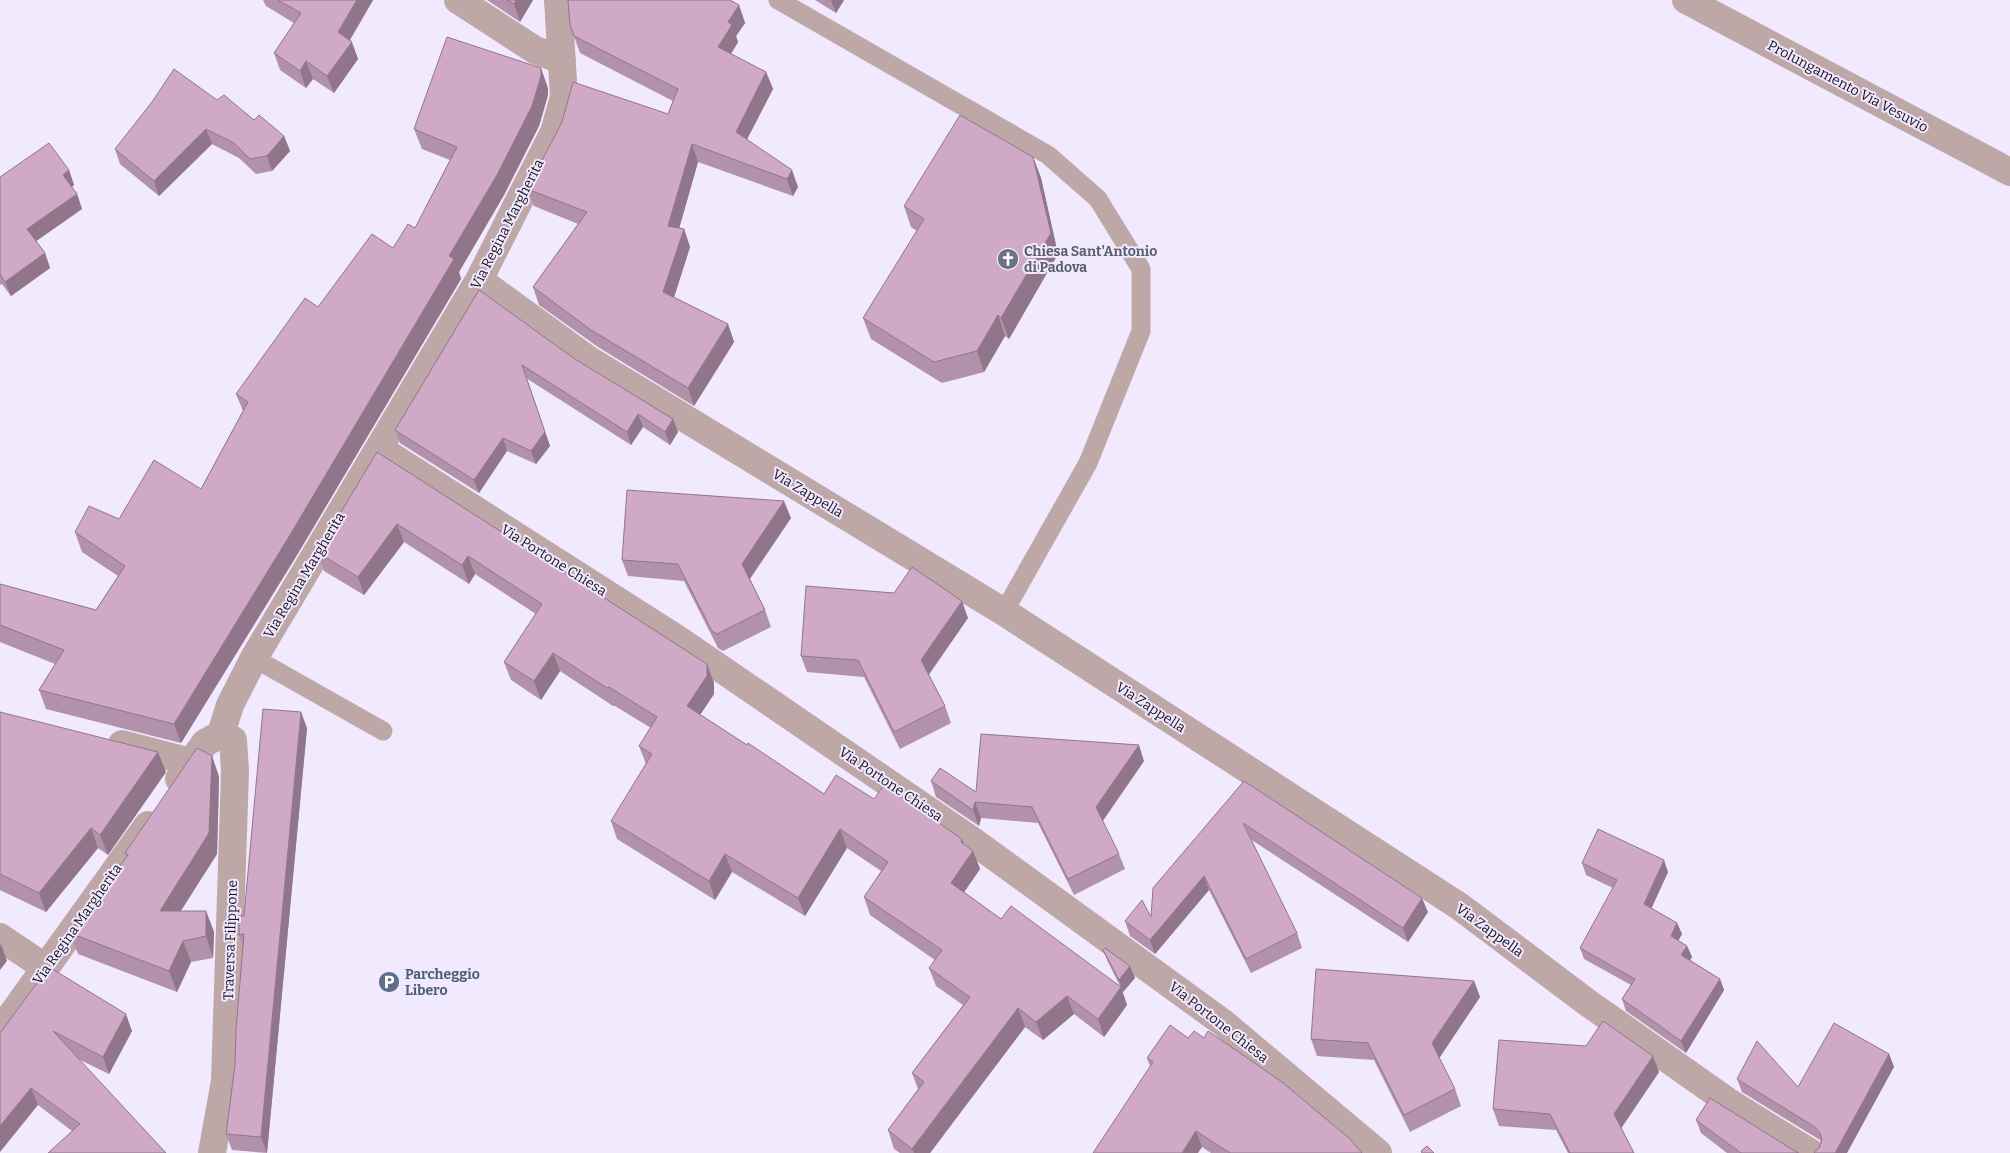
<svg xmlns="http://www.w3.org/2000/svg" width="2010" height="1153" font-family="Bitter,serif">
<rect width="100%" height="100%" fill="#f1e9fe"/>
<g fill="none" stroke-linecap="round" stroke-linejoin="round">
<!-- service -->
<path stroke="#bea8a7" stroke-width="19" d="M778,0L1048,155L1098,199L1141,269V331L1088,463L1004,612
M254,658L383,731"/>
<!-- minor -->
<path stroke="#bea8a7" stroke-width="28" d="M458,0L535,50L562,60
M1686,0L2010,172
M479,280L589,360L1004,612L1459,906L1588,1003L1730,1103L1811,1153
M380,449L679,640L973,841L1222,1022L1378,1153
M122,744L191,762
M179,779L205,743L221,734L230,705L254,658L479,280L554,132L564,97L558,0
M0,937L46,968
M0,1031L148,825
M212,1153L225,1081L235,771L233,740L221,734"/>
</g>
<!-- wall -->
<path fill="#b291aa" d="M263,0H373L350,40L358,59L334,93L313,79L306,88L280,70L274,53L294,23L266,6Z
M487,0H533L520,22Z
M815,0H844L836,13Z
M739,5L745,23L736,36L738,42L731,54L766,72L773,89L747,139L798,187L793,196L698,162L679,228L684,229L690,247L674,297L728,324L734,342L694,406L598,347L539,305L533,287L578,224L534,206L527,189L668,114L673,101L580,53L570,25Z
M548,88V95L539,126L504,195L459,272L461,279L297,555L181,743L46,709L39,690L55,664L0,642V584L96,610L118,576L82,552L75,532L119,519L201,489L243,411L236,394L318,307L393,248L415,228L450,160L422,149L414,129Z
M217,100L284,136L290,151L272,171L256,174L239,158L212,144L159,196L120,164L115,149Z
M1033,157L1041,178L1058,254L1009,339L1005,336L984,372L942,383L871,339L863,318L917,231L911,227L904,206Z
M69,170L74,185L72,187L77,194L82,209L36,241L45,253L50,268L11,296L2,284L0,285V177Z
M479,290L575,359L673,419L678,432L670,445L643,427L631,445L526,378L550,446L536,464L507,451L479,493L400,443L395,430Z
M377,452L707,664L714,683V694L700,715L824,794L874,799L964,844L973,851L980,869L964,892L1001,919L1120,986L1108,962L1103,950L1130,966L1135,978L1123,992L1122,990L1127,1005L1104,1037L1074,1014L1043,1040L1025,1027L930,1153H900L894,1149L888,1130L918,1089L912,1073L963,1005L936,986L929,968L935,960L870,915L864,897L881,871L847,848L805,916L732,872L715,900L617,839L611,821L646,764L639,746L651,728L615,706H613L560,671L541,700L511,680L504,662L536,614L475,574L469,584L404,542L364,595L324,571L317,552Z
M791,518L750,579L765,610L771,627L723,651L718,648L684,581L628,576L622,560Z
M968,618L929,675L945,706L951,723L900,749L864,677L807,672L801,656Z
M0,712L166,772L108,855L98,848L46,912L0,890Z
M307,728L267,1153L232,1150L226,1134L235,1065L243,947L239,935Z
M212,756L219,777L217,854L181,911H206L214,932L213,958L191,962L177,992L78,954L70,933L126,858L125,853Z
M1144,761L1103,821L1119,854L1125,869L1074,895L1038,823L981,818L979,826L936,797L931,781L976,792Z
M1244,781L1428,912L1408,942L1250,839L1297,933L1302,948L1251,973L1209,890L1155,954L1130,936L1125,921L1151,917Z
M1582,863L1668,872L1651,908L1677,923L1682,934L1678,940L1687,946L1692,957L1690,960L1720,979L1724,990L1686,1053L1626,1011L1622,999L1631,985L1584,959L1580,948L1613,888L1586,875Z
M1474,981L1480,997L1439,1058L1455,1089L1461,1106L1410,1132L1374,1060L1317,1056L1311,1039Z
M132,1031L109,1074L78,1059L166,1153L72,1131L38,1105L0,1033Z
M1188,1038H1204L1362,1153H1211L1202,1147L1150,1066L1147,1058Z
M1889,1054L1894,1067L1819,1148L1821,1142L1820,1140L1742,1092L1737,1079L1798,1087Z
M1659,1072L1621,1128L1634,1153H1568L1556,1130L1499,1126L1493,1109Z
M1696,1120L1799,1153H1727L1701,1133Z"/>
<!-- shaded-wall -->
<path fill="#91768b" d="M357,0H373L344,50L338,32Z
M516,0H533L520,22L514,4Z
M831,0H844L836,13Z
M739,5L745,23L736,36L738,42L725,64L718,47L728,22Z
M352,42L358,59L334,93L327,76Z
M306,61L313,79L306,88L300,71Z
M541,68L548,88V95L539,126L504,195L459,272L461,279L297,555L181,743L174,724L449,256Z
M766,72L773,89L742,149L736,132Z
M206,129L212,144L159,196L154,181Z
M284,136L290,151L272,171L267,156Z
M692,144L698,162L675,243L668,226Z
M1033,157L1041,178L1058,254L1009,339L1001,318Z
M69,170L74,185L68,189L63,175Z
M792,170L798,187L793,196L787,179Z
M77,194L82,209L32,244L27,229Z
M684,229L690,247L670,310L663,292Z
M45,253L50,268L11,296L5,282Z
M998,315L1005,336L984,372L977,351Z
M728,324L734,342L694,406L688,388Z
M522,365L550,446L536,464L531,451Z
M638,414L643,427L631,445L627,432Z
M673,419L678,432L670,445L665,432Z
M503,438L507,451L479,493L474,480Z
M784,501L791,518L748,581L742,564Z
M397,524L404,542L364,595L358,577Z
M468,556L475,574L469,584L462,565Z
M962,601L968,618L927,676L921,660Z
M553,653L560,671L541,700L534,681Z
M707,664L714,683V694L694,724L687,706Z
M301,712L307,728L267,1153L261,1137Z
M1139,745L1144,761L1101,823L1096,807Z
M158,752L166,772L108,855L100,835Z
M212,756L219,777L217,854L167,932L160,911Z
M975,802L981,818L979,826L973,810Z
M91,828L98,848L46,912L39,893Z
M840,829L847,848L805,916L798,898Z
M962,839L969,857L973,851L980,869L958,901L951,883Z
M725,854L732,872L715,900L709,881Z
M1664,860L1668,872L1648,916L1644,904Z
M1204,876L1209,890L1155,954L1150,940Z
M1422,898L1428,912L1408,942L1403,928Z
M206,911L214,932L213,958L206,936Z
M1677,923L1682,934L1675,947L1671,936Z
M183,941L191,962L177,992L169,971Z
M1,944L7,961L0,970V946Z
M1687,946L1692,957L1686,967L1681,955Z
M1130,966L1135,978L1123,992L1119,980Z
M1720,979L1724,990L1686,1053L1681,1041Z
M1474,981L1480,997L1438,1060L1432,1043Z
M1121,987L1127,1005L1104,1037L1098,1019Z
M1067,996L1074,1014L1043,1040L1036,1022Z
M1018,1008L1025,1027L930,1153H914L912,1149Z
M126,1014L132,1031L109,1074L103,1057Z
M1889,1054L1894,1067L1847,1153H1835Z
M1653,1056L1659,1072L1620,1130L1614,1114Z
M31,1088L38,1105L0,1152V1126Z
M1196,1131L1202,1147L1198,1153H1182Z"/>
<!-- building -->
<path fill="#cfa9c6" stroke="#91768b" d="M278,0H357L338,32L352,42L327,76L306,61L300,71L274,53L301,13Z
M507,0H516L514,4Z
M568,0H730L739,5L728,22L732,25L718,47L766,72L736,132L792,170L787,179L692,144L668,226L684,229L663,292L728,324L688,388L591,330L533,287L587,212L527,189L562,122L573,82L668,114L678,89L574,36L570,25Z
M447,37L541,68V76L532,106L497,175L449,256L454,259L290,535L174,724L39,690L64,650L0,625V584L96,610L125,566L75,532L89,506L119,519L154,460L201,489L248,402L236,394L305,298L318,307L372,234L393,248L408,224L415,228L457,147L414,129Z
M174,69L217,100L224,95L254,120L259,115L284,136L267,156L250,159L234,143L206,129L154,181L115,149L152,102Z
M960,115L1033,157L1051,233L1001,318L998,315L977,351L934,362L863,318L924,219L904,206Z
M49,143L69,170L63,175L77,194L27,229L45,253L5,282L0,274V177Z
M479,290L575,359L673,419L665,432L638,414L627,432L522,365L545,432L531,451L503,438L474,480L395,430Z
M377,452L707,664V676L687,706L747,745L748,743L824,794L836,775L874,799L884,785L962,839L961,842L973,851L951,883L1001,919L1011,906L1121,987L1098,1019L1067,996L1036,1022L1018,1008L912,1149L888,1130L924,1082L912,1073L970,997L929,968L942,950L864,897L888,862L840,829L798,898L725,854L709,881L611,821L652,754L639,746L657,717L609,687L607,688L553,653L534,681L504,662L542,604L468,556L462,565L397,524L358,577L317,552Z
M627,490L784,501L742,564L765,610L717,634L712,631L678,564L622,560Z
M912,567L962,601L921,660L945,706L894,732L858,660L801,656L806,586L894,593Z
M263,709L301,712L261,1137L226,1134L235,1065L236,1030L244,934L239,935V916H244Z
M0,712L158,752L100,835L91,828L39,893L0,874Z
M981,734L1139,745L1096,807L1119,854L1068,879L1032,807L975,802L973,810L931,781L940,768L976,792Z
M197,748L212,756L209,833L160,911H206V936L183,941L169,971L70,933L128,855L125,853Z
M1244,781L1422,898L1403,928L1243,823L1297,933L1246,959L1204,876L1150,940L1125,921L1142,900L1151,917L1153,888Z
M1598,829L1664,860L1644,904L1677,923L1671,936L1687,946L1681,955L1720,979L1681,1041L1622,999L1635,979L1580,948L1617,880L1582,863Z
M1105,948L1130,966L1119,980L1103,950Z
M49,967L126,1014L103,1057L53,1031L166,1153H48L80,1124L31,1088L0,1126V1033Z
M1316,969L1474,981L1432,1043L1455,1089L1404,1115L1368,1043L1311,1039Z
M1603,1021L1653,1056L1614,1114L1634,1153H1570L1550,1114L1493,1109L1499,1040L1586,1046Z
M1834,1023L1889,1054L1835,1153H1814L1819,1148L1822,1140L1820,1133L1815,1127L1737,1079L1757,1041L1798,1087Z
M1170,1025L1188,1038L1194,1031L1204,1038L1208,1031L1282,1082L1350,1139L1362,1153H1230L1196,1131L1182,1153H1093L1153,1062L1147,1058Z
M1710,1098L1798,1153H1799H1741L1696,1120Z
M1427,1146L1434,1153H1422L1421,1151Z"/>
<!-- icons -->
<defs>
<g id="church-disc" transform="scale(1.125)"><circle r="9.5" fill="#6b7280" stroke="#f1e9fe"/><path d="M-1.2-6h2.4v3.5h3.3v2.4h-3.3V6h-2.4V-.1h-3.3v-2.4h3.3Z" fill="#fff"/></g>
<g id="parking-disc" transform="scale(1.125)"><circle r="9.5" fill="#5c6f8a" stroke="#f1e9fe"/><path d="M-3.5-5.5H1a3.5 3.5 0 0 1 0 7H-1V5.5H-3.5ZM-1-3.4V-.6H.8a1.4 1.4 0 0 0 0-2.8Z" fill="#fff"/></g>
</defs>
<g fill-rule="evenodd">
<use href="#church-disc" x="1008" y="259"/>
<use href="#parking-disc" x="389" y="982"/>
</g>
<g text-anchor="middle" stroke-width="4" stroke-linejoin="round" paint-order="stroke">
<!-- street labels -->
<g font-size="14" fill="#17131e" stroke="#f1e9fe">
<text transform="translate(1848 86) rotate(28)" y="5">Prolungamento Via Vesuvio</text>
<text transform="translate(507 224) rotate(-63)" y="5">Via Regina Margherita</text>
<text transform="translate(808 493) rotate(31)" y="5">Via Zappella</text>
<text transform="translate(554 560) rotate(32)" y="5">Via Portone Chiesa</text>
<text transform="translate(304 575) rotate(-59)" y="5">Via Regina Margherita</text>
<text transform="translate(1151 707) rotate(33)" y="5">Via Zappella</text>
<text transform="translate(891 784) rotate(34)" y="5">Via Portone Chiesa</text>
<text transform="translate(77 924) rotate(-55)" y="5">Via Regina Margherita</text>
<text transform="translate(1490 930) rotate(36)" y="5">Via Zappella</text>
<text transform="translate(230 940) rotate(-88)" y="5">Traversa Filippone</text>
<text transform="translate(1219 1022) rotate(38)" y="5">Via Portone Chiesa</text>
</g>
<!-- worship labels -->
<g font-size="14" font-weight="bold" fill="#5b616d" stroke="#f1e9fe" text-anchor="start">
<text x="1024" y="256">Chiesa Sant'Antonio<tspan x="1024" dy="16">di Padova</tspan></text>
</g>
<!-- service labels -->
<g font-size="14" font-weight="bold" fill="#4e5e75" stroke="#f1e9fe" text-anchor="start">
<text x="405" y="979">Parcheggio<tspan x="405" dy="16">Libero</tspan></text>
</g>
</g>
</svg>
